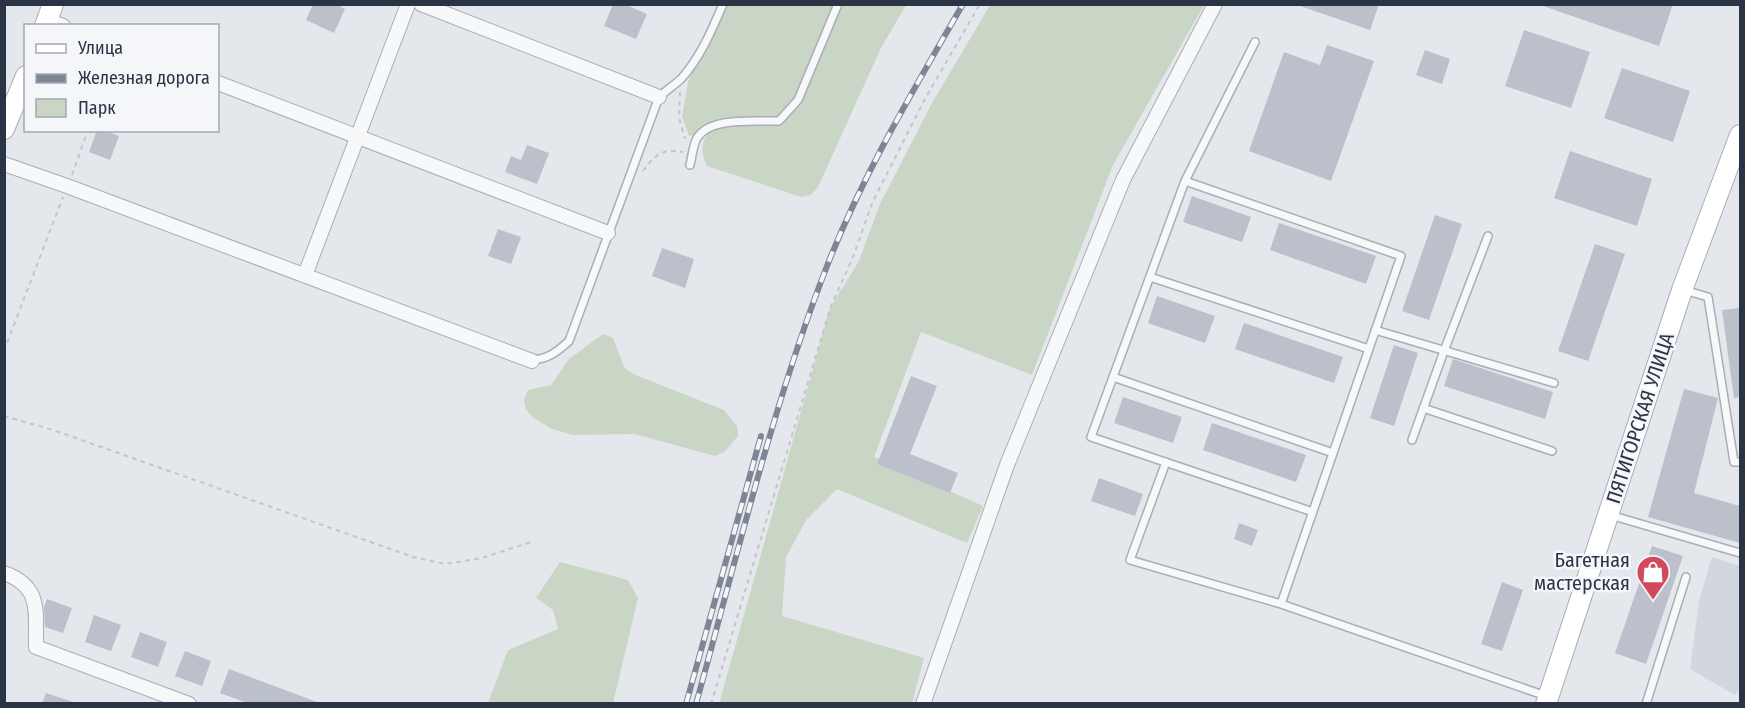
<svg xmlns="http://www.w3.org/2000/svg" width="1745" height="708" font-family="'Fira Sans Condensed',sans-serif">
<rect width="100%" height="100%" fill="#e4e7ec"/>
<!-- built -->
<path fill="#d2d6de" d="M1712,557L1740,566V687L1735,695L1690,669L1699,601Z"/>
<!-- green -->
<path fill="#c9d6c5" d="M727,5H906L881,48L818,187L811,195L801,197L707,166C700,151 701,143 710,130L689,136L682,117L688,82L695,65L718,27Z
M990,5H1204L1113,165L1032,375L921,332L874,457L983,506L967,543L837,489L807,519L786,557L782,616L924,658L912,703L719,704L830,308L859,261L880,204L932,103Z
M603,334L613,338L624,367L633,374L724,410L737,426L738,436L724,452L715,456L635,434L572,435L550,428L532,417L526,409L524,400L528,390L551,385L569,359Z
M560,562L628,580L638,598L613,703H488L508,650L558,629L553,610L536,598Z"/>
<!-- building -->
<path fill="#bbc0ca" d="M313,4H336L345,9L334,33L306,20Z
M613,4H624L647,14L636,39L604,26Z
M1300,4H1379L1370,30L1300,6Z
M1544,4H1673L1659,46L1543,6Z
M1524,30L1590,52L1571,108L1505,86Z
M1327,45L1374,61L1331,181L1249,151L1284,52L1320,65Z
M1425,50L1450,59L1442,84L1416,75Z
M1622,68L1690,91L1673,142L1604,118Z
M97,130H103L119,136L110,160L89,152Z
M527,145L549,153L537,184L505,172L511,156L521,160Z
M1570,151L1652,179L1637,226L1554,198Z
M1192,196L1251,217L1242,242L1183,222Z
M1435,215L1462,224L1429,320L1402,311Z
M1279,223L1376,256L1366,284L1270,250Z
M498,229L521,237L511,264L488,256Z
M1595,244L1625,254L1588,361L1558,351Z
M662,248L694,259L685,288L652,276Z
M1157,296L1215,316L1205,343L1148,323Z
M1740,308V397L1734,398L1722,310Z
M1244,323L1343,357L1334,383L1235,349Z
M1394,345L1418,353L1394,426L1370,418Z
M1453,359L1553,392L1545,419L1444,386Z
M911,376L937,386L910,454L958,473L950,493L877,464Z
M1684,389L1718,398L1694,493L1740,506V543L1648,517Z
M1123,397L1182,417L1173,443L1114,423Z
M1212,423L1306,455L1296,482L1203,450Z
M1099,478L1143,494L1135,516L1091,501Z
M1239,523L1258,530L1252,546L1234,539Z
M1652,546L1683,556L1646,664L1615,653Z
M1502,582L1523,590L1502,651L1481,644Z
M47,599L72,608L63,633L45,627L44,607Z
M94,615L121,625L111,651L85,642Z
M140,632L167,642L158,667L131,657Z
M185,651L211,661L202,686L175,676Z
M229,669L317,702V704H250L220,693Z
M46,693L73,702V704H42Z"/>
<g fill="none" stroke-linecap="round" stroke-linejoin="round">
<!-- lane casing -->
<g stroke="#a9aeb7" stroke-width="10">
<path id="lane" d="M690,165C692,157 693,145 697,138C711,116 757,122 779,121L798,100L838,4
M1185,181L1255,42
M1150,277L1369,349
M1684,290L1708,297L1734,462H1740
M1375,330L1554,383
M532,360C548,359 557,352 569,341L659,97C666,91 674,85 681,79C700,58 712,30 723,4
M1113,377L1333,453
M1423,408L1552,451
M1412,440L1444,351L1488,236
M1166,462L1130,560L1281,604
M1313,512L1091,437L1185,181L1401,256L1281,604L1546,696
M1610,515L1740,553
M1646,704L1686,577"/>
</g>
<!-- street casing -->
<g stroke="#a9aeb7" stroke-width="16">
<path id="street" d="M421,4L659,97
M47,20L63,26
M218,83L608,233
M4,164L67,186L532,361
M305,275L408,4
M4,573C43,587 35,613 36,647L189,704
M923,704L1007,465L1123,180L1215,4"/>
</g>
<!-- secondary casing -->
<g stroke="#a9aeb7" stroke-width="22">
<path id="secondary" d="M45,26L53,4
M4,129L26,76
M1546,704L1682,290L1740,135"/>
</g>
<!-- path -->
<path stroke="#c2c5cb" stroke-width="2" stroke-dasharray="4.5 4.5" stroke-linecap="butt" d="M680,92L679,118L685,139
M643,171C655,155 662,148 683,152
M72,175L88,130
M4,351L63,197
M4,416L53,430L413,557L445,564L482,558L531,542
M711,704L831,306L853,257L873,201L926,97L980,4"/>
<!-- lane -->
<use href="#lane" stroke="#f7f8fa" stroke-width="7"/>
<!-- street -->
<use href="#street" stroke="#f7f8fa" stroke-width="14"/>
<!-- secondary -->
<use href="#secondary" stroke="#fff" stroke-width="20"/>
<!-- rail casing -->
<g stroke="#7d8696" stroke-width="6">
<path id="rail" d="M686,704L761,436
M696,704C737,557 772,407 827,266C863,174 914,89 963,4"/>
</g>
<!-- rail -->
<use href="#rail" stroke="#f4f6f9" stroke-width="4" stroke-dasharray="11" stroke-linecap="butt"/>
</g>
<!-- icons -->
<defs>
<g id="shop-pin" transform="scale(1.725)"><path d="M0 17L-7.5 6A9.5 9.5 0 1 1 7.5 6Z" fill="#d1495b" stroke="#f4f6f9"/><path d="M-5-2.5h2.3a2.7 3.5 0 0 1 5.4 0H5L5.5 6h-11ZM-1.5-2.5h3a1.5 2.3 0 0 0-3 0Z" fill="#fff"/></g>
</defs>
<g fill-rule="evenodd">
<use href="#shop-pin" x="1653" y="572"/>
</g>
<g text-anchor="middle" stroke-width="5" stroke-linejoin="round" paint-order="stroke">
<!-- street labels -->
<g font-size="20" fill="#2b3445" stroke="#f4f6f9">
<text transform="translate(1640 418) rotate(-72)" y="7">ПЯТИГОРСКАЯ УЛИЦА</text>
</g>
<!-- poi labels -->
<g font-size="20" fill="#2b3445" stroke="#f4f6f9" text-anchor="end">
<text x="1630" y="567">Багетная<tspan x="1630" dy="23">мастерская</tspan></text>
</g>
</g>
<!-- border -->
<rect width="1745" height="708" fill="none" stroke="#2b3445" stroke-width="12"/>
<!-- legend -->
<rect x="24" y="24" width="195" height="108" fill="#f4f6f9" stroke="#a4a8b1" stroke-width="1.5"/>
<rect x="36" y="44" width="30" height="9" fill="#ffffff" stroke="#a4a8b1" stroke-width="1.5"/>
<text x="78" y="54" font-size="18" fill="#2b3445">Улица</text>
<rect x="36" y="74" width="30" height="9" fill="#7d8696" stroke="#a4a8b1" stroke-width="1.5"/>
<text x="78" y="84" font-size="18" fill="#2b3445">Железная дорога</text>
<rect x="36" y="99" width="30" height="18" fill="#c9d6c5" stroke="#a4a8b1" stroke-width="1.5"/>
<text x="78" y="114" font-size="18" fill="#2b3445">Парк</text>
</svg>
